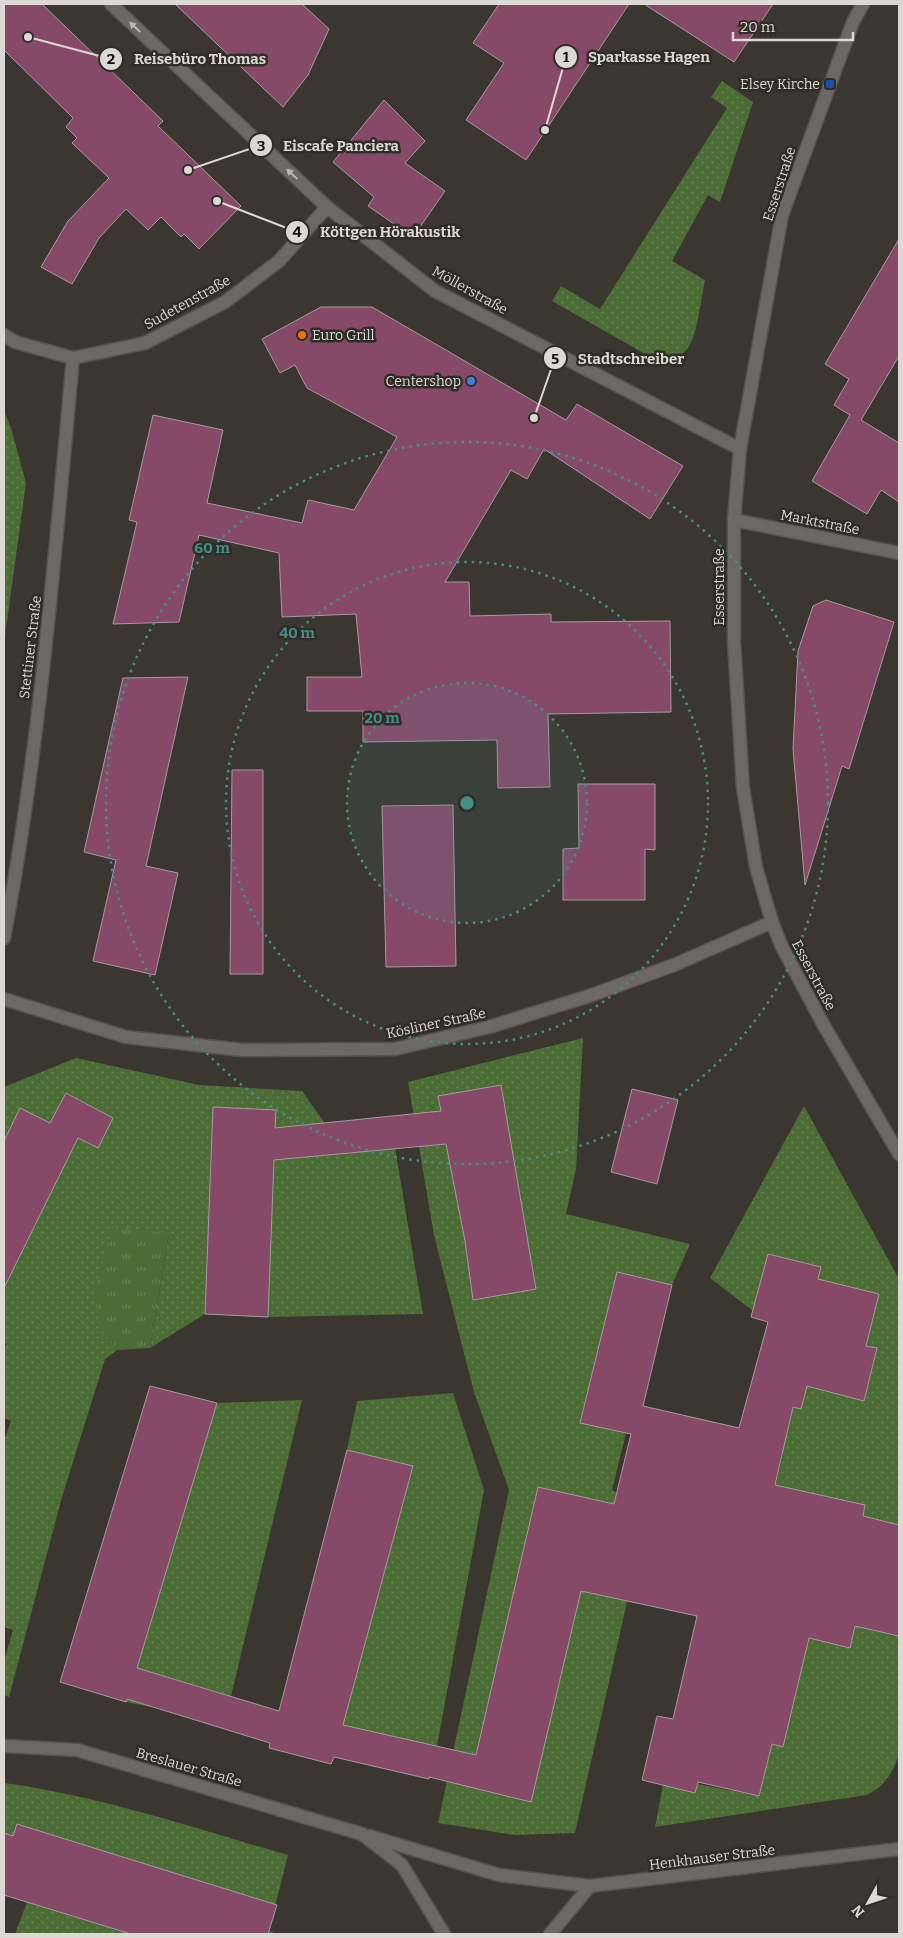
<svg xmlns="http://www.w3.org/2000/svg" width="903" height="1938" font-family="Bitter,serif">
<defs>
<pattern id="grass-dots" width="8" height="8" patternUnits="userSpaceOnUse" patternTransform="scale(1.25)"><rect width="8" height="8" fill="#4b6d35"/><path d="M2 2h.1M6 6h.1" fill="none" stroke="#648151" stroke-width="1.8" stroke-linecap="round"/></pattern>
<pattern id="park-tufts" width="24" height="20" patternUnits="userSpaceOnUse" patternTransform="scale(1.25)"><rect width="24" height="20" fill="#4b6d35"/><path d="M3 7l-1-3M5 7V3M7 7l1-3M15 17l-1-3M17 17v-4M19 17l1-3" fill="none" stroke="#648151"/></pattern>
</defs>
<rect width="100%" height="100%" fill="#3b3630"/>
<!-- grass -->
<path fill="url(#grass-dots)" d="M722,81L753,102L720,202L708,195L672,261L705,280C701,297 698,334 688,348C682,356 670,360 661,363L552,301L561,286L600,309L727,108L711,97Z
M4,411L11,428L26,483L4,643Z
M583,1038L576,1169L566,1214L690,1244L672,1285L617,1272L580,1422L626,1433L612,1490L617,1493L636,1603L627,1602L575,1833L515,1835L438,1823L509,1490L474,1392L458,1330L434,1235L408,1082Z
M76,1058L199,1085L302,1091L324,1122L327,1155L395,1148L423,1314L268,1317L205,1314L150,1348L169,1234L99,1326L117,1350L105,1359L62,1497L9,1697L4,1695V1661L13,1630L4,1627V1441L11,1421L4,1418V1350L6,1344L4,1342V1288L78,1138L98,1147L113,1118L67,1093L50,1123L20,1109L4,1141V1087Z
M804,1106L899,1279V1753C894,1773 884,1786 867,1795L655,1827L663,1785L697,1784L759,1796L772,1744L782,1747L747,1611L783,1454L759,1398L800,1409L807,1386L864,1401L877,1349L866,1346L879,1294L818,1279L820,1267L768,1254L753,1311L710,1278Z
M453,1393L484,1490L437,1746L369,1731L339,1739L413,1467L347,1450L357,1401Z
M302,1400L231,1696L165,1676L156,1708L126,1702L217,1403Z
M4,1783C101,1796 194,1828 288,1855L269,1930L275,1934H15L27,1902L4,1895Z"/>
<!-- park -->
<path fill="url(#park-tufts)" d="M112,1228L169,1233L150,1348L117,1350L99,1326L95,1291Z"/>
<!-- building -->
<path fill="#874968" stroke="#a59b9f" d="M4,4H42L163,121L158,126L241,206L199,249L184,234L181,237L161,217L148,230L126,209L99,238L72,284L41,267L68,221L109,178L72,143L77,138L66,127L73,118L4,50Z
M175,4H302L329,29L308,75L283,107Z
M499,4H629L526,160L466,120L504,63L473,43Z
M644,4H773L734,62Z
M384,100L425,141L405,163L445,191L413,237L368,206L374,197L333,162Z
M899,239V356L861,420L899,443V502L881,490L867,514L812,481L850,415L834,405L849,379L825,364Z
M321,307H372L566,420L577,404L683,466L650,519L544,449L527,479L511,470L445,582H469L470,616L551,614V622L670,621L671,712L548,714L550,787L498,788L497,740L363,742V711H307V677H362L356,614L282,617L279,553L199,535L179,622L113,624L137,522L129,520L153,415L223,430L207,503L302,523L308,500L354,510L397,437L307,388L295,365L280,373L262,339Z
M826,600L894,622L849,769L842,766L805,885L793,749L798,651L813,606Z
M188,677L146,866L178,873L155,975L93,961L116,860L84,852L123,678Z
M232,770H263V974H230Z
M578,784H655V850L645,849V900H563V849L579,848Z
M453,805L456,966L386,967L382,806Z
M501,1085L536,1289L473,1300L465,1241L446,1144L274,1160L268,1317L205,1314L213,1107L276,1110L275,1128L441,1111L438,1096Z
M632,1089L678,1100L657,1184L611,1172Z
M66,1093L113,1118L98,1148L78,1138L4,1288V1141L20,1108L50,1123Z
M768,1254L821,1267L818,1279L879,1294L866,1346L877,1348L864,1401L807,1386L801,1409L793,1407L775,1485L865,1505L863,1516L899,1525V1636L855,1626L850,1648L809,1638L783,1747L772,1744L759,1796L698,1782L695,1793L642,1780L657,1716L673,1719L697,1616L581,1591L531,1802L429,1777V1779L334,1757L331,1764L269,1748L270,1743L127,1699L126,1702L60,1682L150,1386L217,1403L137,1668L279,1711L347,1450L413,1466L343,1725L476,1755L538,1487L614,1504L631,1434L580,1423L617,1272L672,1285L643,1406L739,1428L768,1322L751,1317Z
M17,1824L277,1905L268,1934H131L4,1895V1833L13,1836Z"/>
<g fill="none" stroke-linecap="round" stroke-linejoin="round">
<!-- minor casing -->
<g stroke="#56524d" stroke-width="15">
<path id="minor" d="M111,4L327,207L435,291L740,449
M4,335L15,342L73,358L145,343L225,302L279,261L327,207
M734,520L899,553
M4,938C40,747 55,552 73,358
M4,999L126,1037L242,1050L395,1049L489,1027L589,996L674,965L772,922
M4,1746L77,1750L362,1834L402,1865L444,1934
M369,1836L499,1875L590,1886
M550,1934L590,1886L899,1849"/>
</g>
<!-- secondary casing -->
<g stroke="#56524d" stroke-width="15">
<path id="secondary" d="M863,4L853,22L782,215L740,449L734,520V641L743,788L756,867L772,922L782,947L823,1024L899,1154"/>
</g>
<!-- minor -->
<use href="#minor" stroke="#6d6861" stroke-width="12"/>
<!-- secondary -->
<use href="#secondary" stroke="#6d6861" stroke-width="12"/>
</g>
<!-- one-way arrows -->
<defs><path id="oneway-solid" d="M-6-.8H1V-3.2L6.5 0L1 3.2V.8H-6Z" transform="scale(1.25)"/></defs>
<g fill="#bbb7b2">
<use href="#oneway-solid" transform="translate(135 27) rotate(-137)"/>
<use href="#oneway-solid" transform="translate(292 174) rotate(-137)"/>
</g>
<!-- distance rings -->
<circle cx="467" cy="803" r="120" fill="#428f88" fill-opacity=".12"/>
<g fill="none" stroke="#428f88" stroke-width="2.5" stroke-dasharray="2.5 5">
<circle cx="467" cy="803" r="120"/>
<circle cx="467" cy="803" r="241"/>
<circle cx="467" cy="803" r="361"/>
</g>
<!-- markers -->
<rect fill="#1a4fb4" stroke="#302c26" stroke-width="2" x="825" y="79" width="10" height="10" rx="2.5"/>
<circle fill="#e8710a" stroke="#302c26" stroke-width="2" cx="302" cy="335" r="5"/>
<circle fill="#3f7fe0" stroke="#302c26" stroke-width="2" cx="471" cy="381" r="5"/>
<g text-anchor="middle" stroke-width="5" stroke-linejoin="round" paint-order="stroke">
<!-- poi labels -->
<g font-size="14" fill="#dcd9d5" stroke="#302c26" text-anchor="end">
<text x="820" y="89">Elsey Kirche</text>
<text x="312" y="340" text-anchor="start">Euro Grill</text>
<text x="461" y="386">Centershop</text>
</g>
<!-- street labels -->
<g font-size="14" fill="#dcd9d5" stroke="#302c26">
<text transform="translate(779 184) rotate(-72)" y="5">Esserstraße</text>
<text transform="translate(470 290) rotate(29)" y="5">Möllerstraße</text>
<text transform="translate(187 302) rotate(-29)" y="5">Sudetenstraße</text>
<text transform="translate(820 522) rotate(11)" y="5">Marktstraße</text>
<text transform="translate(719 587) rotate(-90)" y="5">Esserstraße</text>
<text transform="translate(30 647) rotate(-83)" y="5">Stettiner Straße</text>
<text transform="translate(814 975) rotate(62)" y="5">Esserstraße</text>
<text transform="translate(436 1023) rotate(-12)" y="5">Kösliner Straße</text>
<text transform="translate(189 1767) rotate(16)" y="5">Breslauer Straße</text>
<text transform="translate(712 1857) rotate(-7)" y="5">Henkhauser Straße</text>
</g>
</g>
<circle cx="467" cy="803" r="8" fill="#428f88" stroke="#302c26" stroke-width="2.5"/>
<g font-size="15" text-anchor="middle" font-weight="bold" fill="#428f88" stroke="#302c26" stroke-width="5" stroke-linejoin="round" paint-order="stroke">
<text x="212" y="553">60 m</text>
<text x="297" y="638">40 m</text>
<text x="382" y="723">20 m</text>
</g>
<!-- callouts -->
<path fill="none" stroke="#dcd9d5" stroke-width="2" d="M545 130L566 57M28 37L111 59M188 170L261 145M217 201L297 232M534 418L555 358"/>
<g fill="#dcd9d5" stroke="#302c26" stroke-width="2">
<circle cx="545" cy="130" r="5"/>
<circle cx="28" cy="37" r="5"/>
<circle cx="188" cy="170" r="5"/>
<circle cx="217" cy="201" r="5"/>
<circle cx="534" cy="418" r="5"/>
<circle cx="566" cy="57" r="12"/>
<circle cx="111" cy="59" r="12"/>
<circle cx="261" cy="145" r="12"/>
<circle cx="297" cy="232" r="12"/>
<circle cx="555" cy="358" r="12"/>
</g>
<g font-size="15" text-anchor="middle" font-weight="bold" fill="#111">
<text x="566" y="62">1</text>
<text x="111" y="64">2</text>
<text x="261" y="151">3</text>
<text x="297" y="237">4</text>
<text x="555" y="364">5</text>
</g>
<g font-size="15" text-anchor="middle" font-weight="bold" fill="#dcd9d5" stroke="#302c26" stroke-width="5" stroke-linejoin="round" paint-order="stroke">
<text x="649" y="62">Sparkasse Hagen</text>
<text x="200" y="64">Reisebüro Thomas</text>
<text x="341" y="151">Eiscafe Panciera</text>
<text x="390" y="237">Köttgen Hörakustik</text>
<text x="631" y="364">Stadtschreiber</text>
</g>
<!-- border -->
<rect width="903" height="1938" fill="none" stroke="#dcd9d5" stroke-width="10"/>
<!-- north arrow -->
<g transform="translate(868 1903) rotate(230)" stroke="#302c26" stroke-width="4" paint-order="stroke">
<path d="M0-4L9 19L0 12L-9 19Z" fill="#dcd9d5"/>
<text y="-8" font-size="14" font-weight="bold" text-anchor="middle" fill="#dcd9d5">N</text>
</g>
<!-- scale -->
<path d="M733 32v8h120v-8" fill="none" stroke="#dcd9d5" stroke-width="2.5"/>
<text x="740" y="32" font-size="15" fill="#dcd9d5" stroke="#302c26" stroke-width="4" paint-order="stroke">20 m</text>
</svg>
